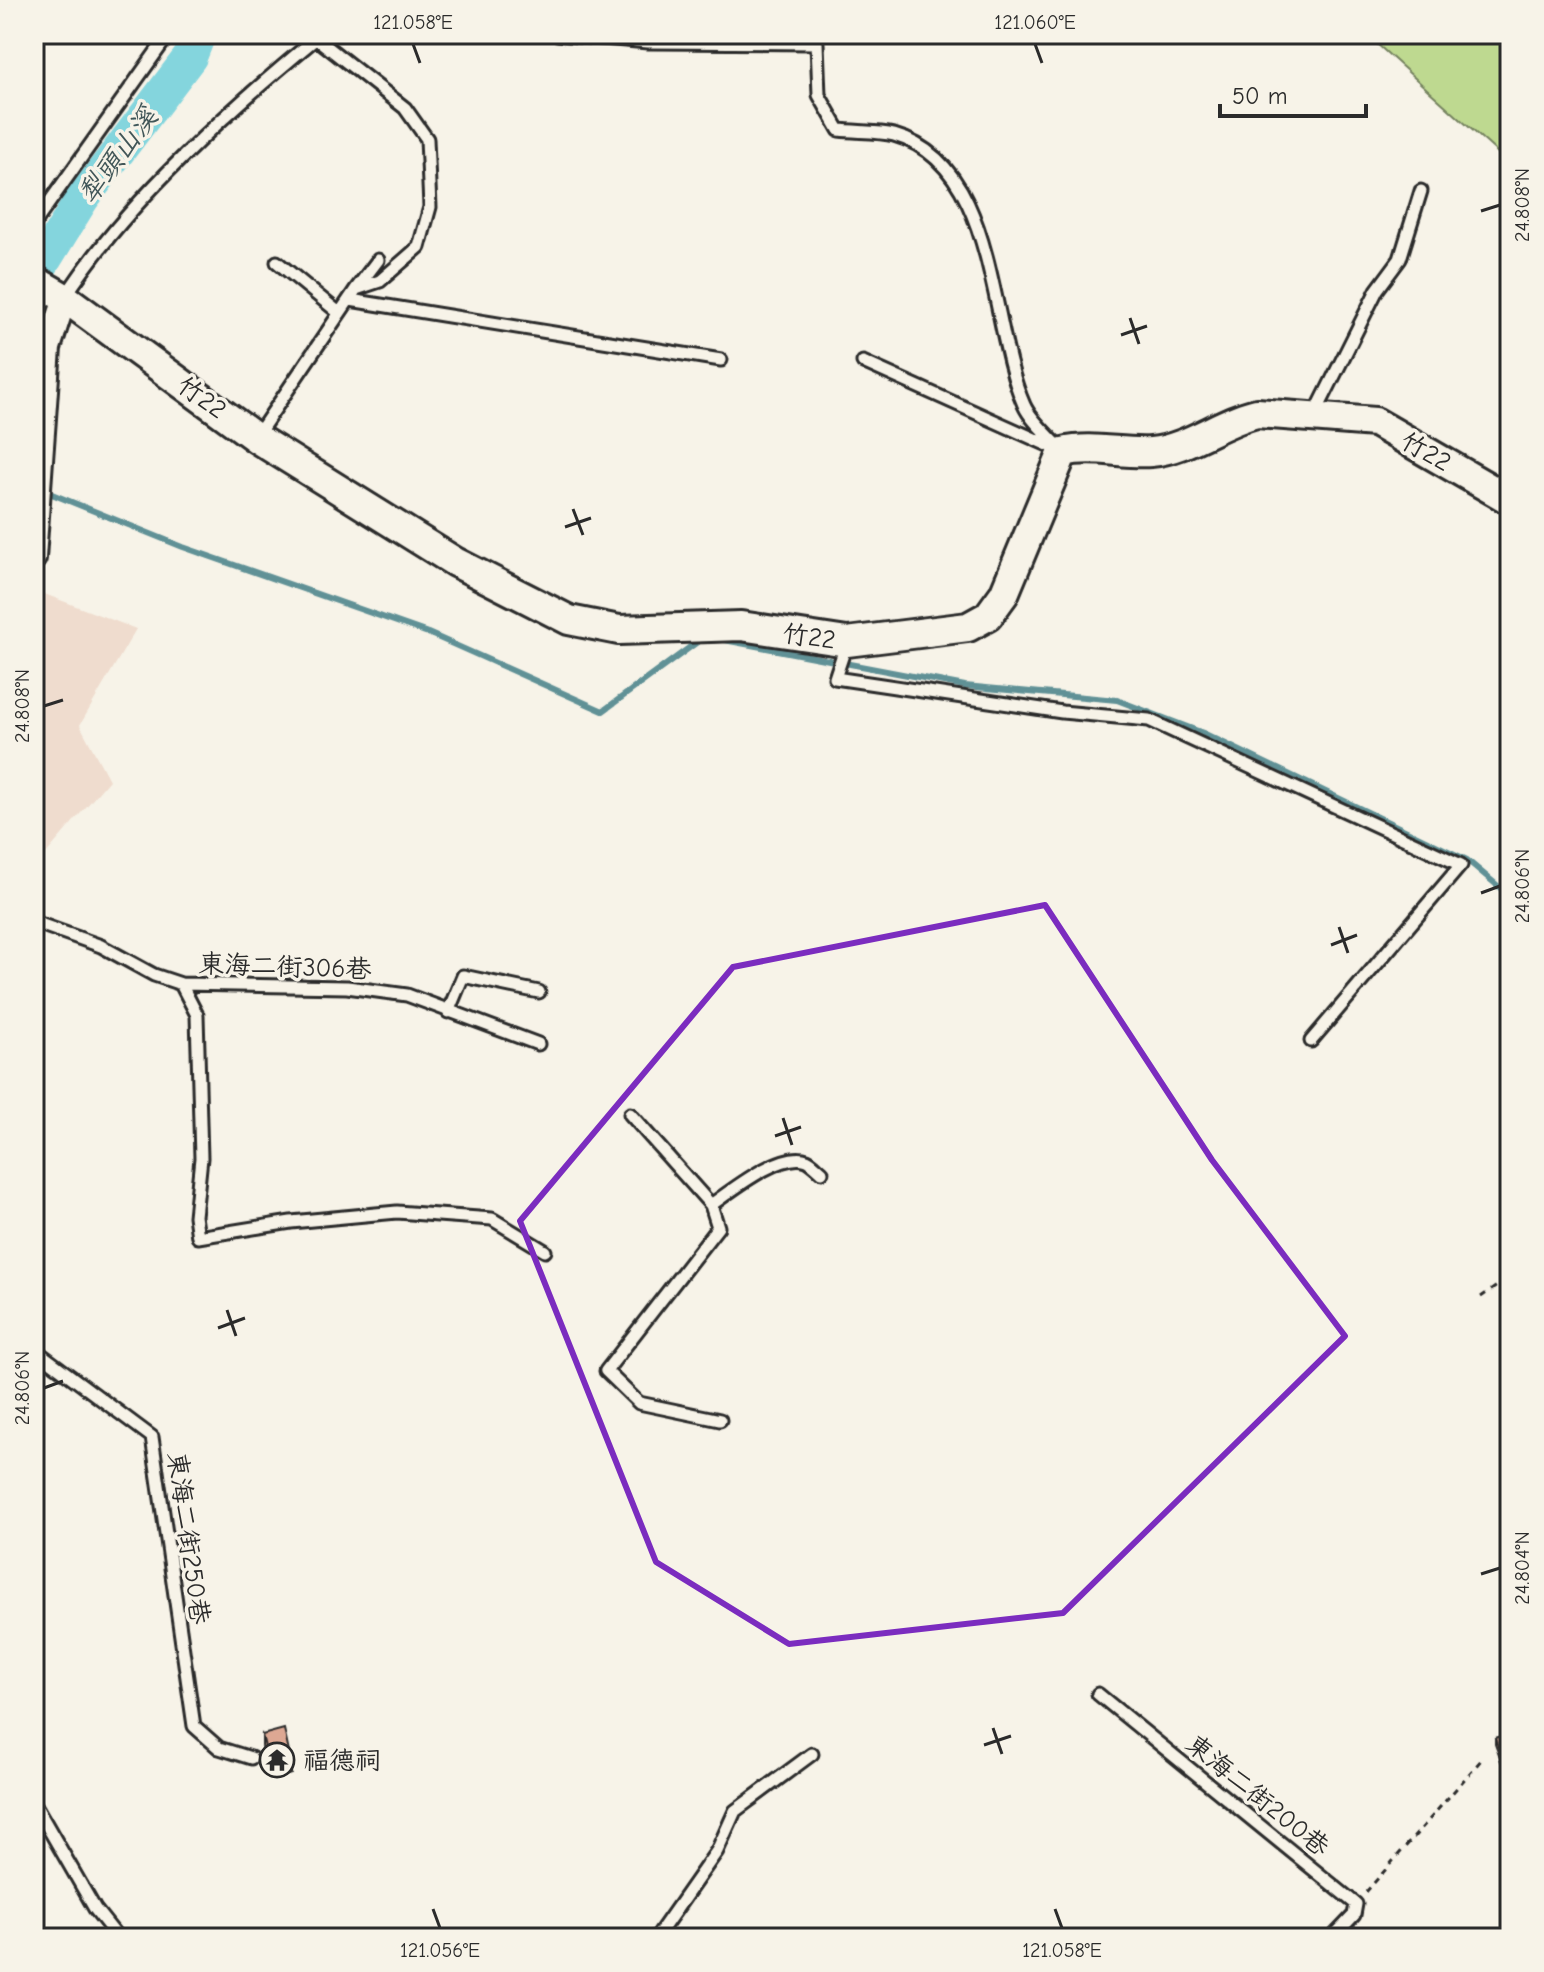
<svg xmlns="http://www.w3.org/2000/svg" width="1544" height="1972" font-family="'Comic Neue','LXGW WenKai TC',sans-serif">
<rect width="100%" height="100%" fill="#f7f3e8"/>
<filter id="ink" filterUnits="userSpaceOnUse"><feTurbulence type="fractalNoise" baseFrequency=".0125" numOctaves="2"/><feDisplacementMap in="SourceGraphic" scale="16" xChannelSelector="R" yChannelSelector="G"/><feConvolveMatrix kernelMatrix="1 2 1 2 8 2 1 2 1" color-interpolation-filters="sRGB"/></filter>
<g filter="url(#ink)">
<!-- built -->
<path fill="#efdcce" d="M34,590L136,629L80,725L109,780L34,868Z"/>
<!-- green -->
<path fill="#bed990" stroke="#74825e" stroke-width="2" d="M1366,34H1510V164Z"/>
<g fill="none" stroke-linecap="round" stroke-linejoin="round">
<!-- stream -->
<path stroke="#609196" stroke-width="6" d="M42,490L183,547L428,633L603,711L704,637
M719,639L965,686L1117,700L1203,733L1467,860L1510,896"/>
<!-- river -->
<path stroke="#84d5dd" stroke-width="34" d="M34,277L82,199L190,57L199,34"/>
<!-- service casing -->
<g stroke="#2b2b2b" stroke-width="17">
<path id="service" d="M557,34L648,42L647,34
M648,42L817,43L819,95L839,130C857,132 878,131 894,135C998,164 988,323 1024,405C1031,421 1051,438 1063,451
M34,224L169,34
M277,262L338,312
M356,289L378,260
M65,297C127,201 231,108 320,35
M350,300L721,360
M863,362L1059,450
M1314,416L1377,290L1400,259L1421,191
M256,437L356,289L380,281L419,247L430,207L427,139L405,108L316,38
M847,642L835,678L1062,712L1149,720L1461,865L1311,1041
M34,922L101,946L154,975L181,984L347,987L407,995L538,1044
M181,984L197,1015L201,1158L195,1216L198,1237L291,1222L397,1212L492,1219L545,1251
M448,1012L463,976L539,992
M630,1114L711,1205L718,1227L606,1371L639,1403L720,1420
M711,1205C731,1191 782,1150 807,1160C812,1162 818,1169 822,1172
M34,1349L152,1437L194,1726L219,1748L251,1758
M1098,1694L1356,1904L1354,1915L1332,1938
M34,1803L95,1909L118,1938
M656,1938L717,1851L735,1811L812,1754"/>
</g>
<!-- minor casing -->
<g stroke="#2b2b2b" stroke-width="28">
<path id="minor" d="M34,558L49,348L65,298"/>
</g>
<!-- tertiary casing -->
<g stroke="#2b2b2b" stroke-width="34">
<path id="tertiary" d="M34,280L65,298L256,438L455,562L569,620L619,630L741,626L847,642L968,627L988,616L1004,594L1063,452C1093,445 1121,454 1151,452C1188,449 1221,421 1257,413L1375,422L1510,500"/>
</g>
<!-- path -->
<path stroke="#2b2b2b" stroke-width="3" stroke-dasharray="6 6" stroke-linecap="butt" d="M1481,1297L1510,1277
M1366,1892L1482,1759"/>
<!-- service -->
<use href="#service" stroke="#f7f3e8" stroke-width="11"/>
<!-- minor -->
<use href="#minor" stroke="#f7f3e8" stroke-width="22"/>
<!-- tertiary -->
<use href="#tertiary" stroke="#f7f3e8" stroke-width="28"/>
</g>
<!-- wall -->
<path fill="#be907e" stroke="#2b2b2b" stroke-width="2" d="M1510,1733V1758L1501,1761L1495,1744V1738Z
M262,1735L291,1774L270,1779L262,1746Z"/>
<!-- shaded-wall -->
<path fill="#9b7667" stroke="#2b2b2b" stroke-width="2" d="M1510,1752V1758L1501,1761V1755Z
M291,1762V1774L270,1779V1767Z"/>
<!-- building -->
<path fill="#dda893" stroke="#2b2b2b" stroke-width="2" d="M284,1729L291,1762L270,1767L262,1735Z
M1510,1733V1752L1501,1755L1495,1738Z"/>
</g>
<!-- marked area -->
<path fill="none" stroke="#7b2cbf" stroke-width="6" stroke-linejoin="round" d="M1045,905L1212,1160L1345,1336L1063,1613L789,1644L656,1562L520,1221L733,967Z"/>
<!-- ticks -->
<path fill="none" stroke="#2b2b2b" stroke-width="3" d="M413,44L420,63M1035,44L1042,63M1481,211L1500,205M1130,318L1139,344M1121,335L1147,326M573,509L583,535M565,527L591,518M44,706L63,700M1481,893L1500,886M1339,927L1348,953M1331,945L1357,935M783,1118L792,1145M775,1136L801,1127M227,1310L236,1336M218,1328L245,1318M44,1388L63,1381M1481,1574L1500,1568M993,1728L1002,1754M984,1745L1011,1736M433,1909L440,1928M1055,1909L1062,1928"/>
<!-- icons -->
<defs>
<g id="temple-ring" transform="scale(1.8)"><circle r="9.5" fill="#f7f3e8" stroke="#2b2b2b" stroke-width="1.5"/><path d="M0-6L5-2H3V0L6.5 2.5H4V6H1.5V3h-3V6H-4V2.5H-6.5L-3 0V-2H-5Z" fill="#2b2b2b"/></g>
</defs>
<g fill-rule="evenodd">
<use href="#temple-ring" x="277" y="1760"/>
</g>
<g text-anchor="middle" stroke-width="7" stroke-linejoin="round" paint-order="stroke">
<!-- street labels -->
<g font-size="26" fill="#2b2b2b" stroke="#f7f3e8">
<text transform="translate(202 397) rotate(35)" y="9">竹22</text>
<text transform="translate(1426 451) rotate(29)" y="9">竹22</text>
<text transform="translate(809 636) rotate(8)" y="9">竹22</text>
<text transform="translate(285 966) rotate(2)" y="9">東海二街306巷</text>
<text transform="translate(189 1538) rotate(82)" y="9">東海二街250巷</text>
<text transform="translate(1258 1795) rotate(39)" y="9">東海二街200巷</text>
</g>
<!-- poi labels -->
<g font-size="26" fill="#2b2b2b" stroke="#f7f3e8" text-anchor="start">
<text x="303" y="1769">福德祠</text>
</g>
<!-- water labels -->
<g font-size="28" font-style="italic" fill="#415658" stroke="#f7f3e8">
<text transform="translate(117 155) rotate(-53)" y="10">犁頭山溪</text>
</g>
</g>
<!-- margin -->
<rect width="1544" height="1972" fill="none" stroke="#f7f3e8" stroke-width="88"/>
<!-- scale -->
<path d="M1220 104v12h146v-12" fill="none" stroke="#2b2b2b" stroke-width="4"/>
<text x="1232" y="104" font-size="24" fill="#2b2b2b" stroke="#f7f3e8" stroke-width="6" paint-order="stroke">50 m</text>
<rect x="44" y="44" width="1456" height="1884" fill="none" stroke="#2b2b2b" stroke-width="3"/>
<g font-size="20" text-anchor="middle" fill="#2b2b2b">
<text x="413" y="29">121.058°E</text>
<text x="1035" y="29">121.060°E</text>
<text transform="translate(1522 205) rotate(-90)" y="7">24.808°N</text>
<text transform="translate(22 706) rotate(-90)" y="7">24.808°N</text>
<text transform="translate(1522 886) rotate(-90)" y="7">24.806°N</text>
<text transform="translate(22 1388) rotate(-90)" y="7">24.806°N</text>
<text transform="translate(1522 1568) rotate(-90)" y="7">24.804°N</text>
<text x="440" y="1957">121.056°E</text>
<text x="1062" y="1957">121.058°E</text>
</g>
</svg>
